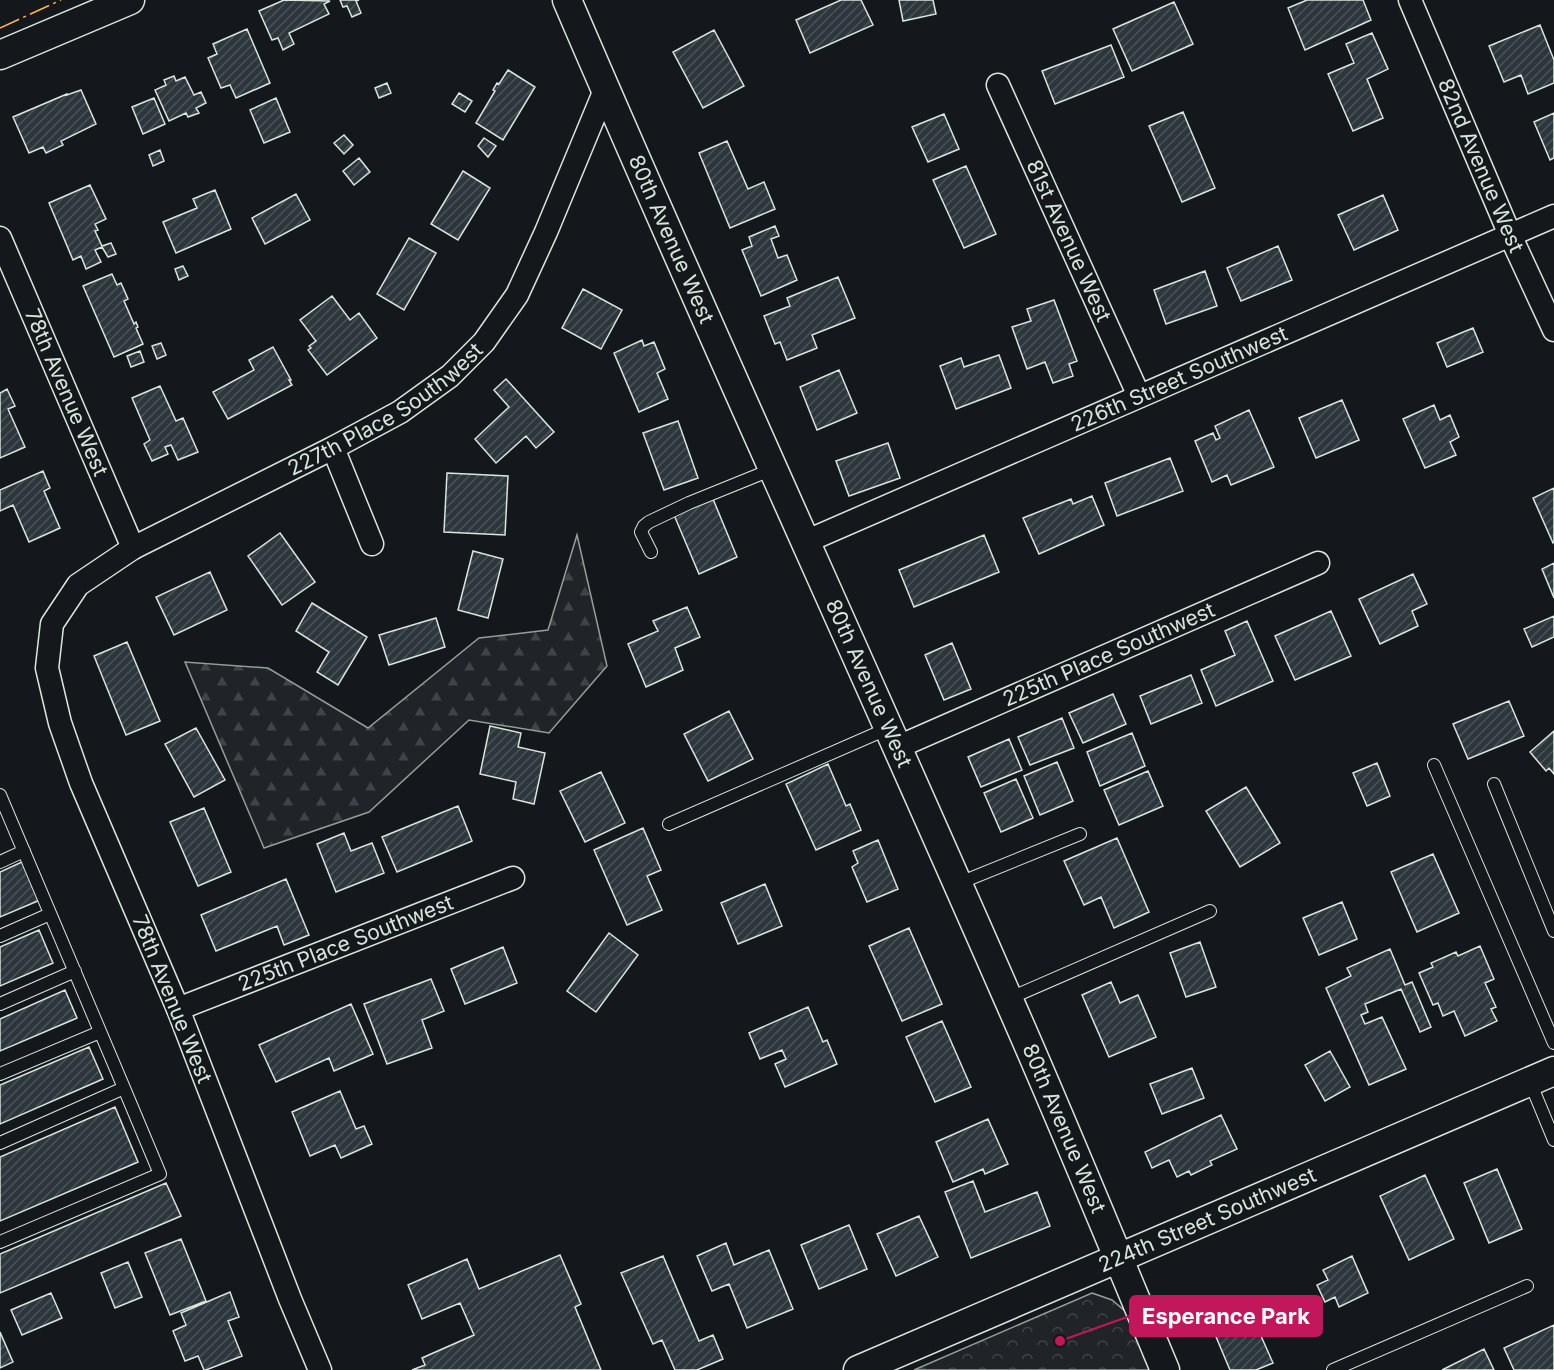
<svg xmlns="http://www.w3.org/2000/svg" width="1554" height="1370" font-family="Inter,sans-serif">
<defs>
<pattern id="forest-firs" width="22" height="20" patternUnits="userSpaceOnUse" patternTransform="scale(1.5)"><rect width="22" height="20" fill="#202428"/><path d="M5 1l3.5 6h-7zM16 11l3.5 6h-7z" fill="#404447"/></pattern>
<pattern id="park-crowns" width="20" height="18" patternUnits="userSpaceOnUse" patternTransform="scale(1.5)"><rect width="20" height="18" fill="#202428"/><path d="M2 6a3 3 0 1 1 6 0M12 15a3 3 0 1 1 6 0" fill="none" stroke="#404447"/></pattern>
<pattern id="building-hatch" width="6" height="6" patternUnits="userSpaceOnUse" patternTransform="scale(1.5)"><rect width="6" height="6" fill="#2c363c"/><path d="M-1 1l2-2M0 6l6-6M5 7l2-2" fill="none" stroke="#4a5358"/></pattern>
</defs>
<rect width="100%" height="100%" fill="#14181c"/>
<!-- forest -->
<path fill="url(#forest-firs)" stroke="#939e99" stroke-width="1.5" d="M577,535L607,666L549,733L469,720L369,812L264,848L185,662L268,668L368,728L479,638L548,630Z"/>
<!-- park -->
<path fill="url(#park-crowns)" stroke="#939e99" stroke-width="1.5" d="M1092,1293L1112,1300L1126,1312L1151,1370H914Z"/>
<!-- building -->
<path fill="url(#building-hatch)" stroke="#d8e6dc" stroke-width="1.5" d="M284,0L330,1L324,4L329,14L289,33L294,44L283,50L278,38L272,40L259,11Z
M340,0H359L356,1L361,13L352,17L347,6L343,7Z
M841,0H861L873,25L810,53L796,20Z
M899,0H933L936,14L903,21Z
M1307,0H1363L1371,20L1305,50L1288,8Z
M1174,2L1193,44L1132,71L1113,29Z
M1540,25L1554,60V83L1528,94L1521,75L1504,82L1489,46Z
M247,29L270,83L236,98L230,85L221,88L208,58L217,54L213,44Z
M714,30L744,86L703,108L673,52Z
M1372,33L1388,69L1367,79L1383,118L1353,131L1328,74L1354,63L1346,44Z
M1111,45L1124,77L1055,104L1042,71Z
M508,70L535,87L503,140L476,123L495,91L493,90L497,83L499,84Z
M174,76L176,81L185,77L194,95L201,92L206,103L196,108L199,113L188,117L186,113L169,121L155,90L166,85L164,80Z
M387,83L391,93L379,98L375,88Z
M81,90L96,124L61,141L63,145L46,153L43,147L29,153L13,117L67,94V95Z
M459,93L472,101L465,112L452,104Z
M154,98L165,124L143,134L132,107Z
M276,98L290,132L264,143L250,110Z
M1183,112L1215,188L1182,202L1149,126Z
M1554,113V158L1550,160L1534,122Z
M944,114L959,149L928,162L912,127Z
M344,135L353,145L344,154L334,143Z
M484,138L496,146L488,157L478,146Z
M727,141L748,189L764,182L775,209L730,228L699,153Z
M160,150L164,161L153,166L149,155Z
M359,158L370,172L354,185L343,171Z
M966,166L996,234L964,248L933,180Z
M463,171L490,188L458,240L431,224Z
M90,185L106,219L95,224L98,230L95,231L102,246L111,243L116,254L108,257L102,247L95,250L101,262L86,269L81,256L73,260L49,203Z
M215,190L231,229L176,253L163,222L197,208L193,199Z
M296,194L310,220L265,244L252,218Z
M1383,195L1398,230L1354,250L1338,215Z
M775,226L779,236L771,239L778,258L787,255L797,280L761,296L742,250L752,246L749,237Z
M409,238L436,253L404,310L377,294Z
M1278,246L1292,280L1241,301L1227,268Z
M183,266L188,276L179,280L175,269Z
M1205,271L1217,306L1166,324L1154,290Z
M112,274L117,285L121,283L128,299L124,301L134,324L136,322L138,327L136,328L143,344L114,357L83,286Z
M838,277L855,318L812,335L817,348L787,360L780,342L775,344L764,316L790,306L787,298Z
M583,289L622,310L601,349L562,328Z
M332,296L350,320L359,313L377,338L327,375L308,350L311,348L309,346L316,341L300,320Z
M1054,300L1077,361L1069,364L1073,376L1053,383L1045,362L1027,369L1012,327L1031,321L1027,309Z
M1473,328L1483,352L1447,367L1437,343Z
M642,340L644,346L654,342L665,369L657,373L668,399L639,412L614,353Z
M161,343L166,355L157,359L152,346Z
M273,347L291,380H289L292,385L228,419L213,392L254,370L249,360Z
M140,351L144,362L131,367L127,356Z
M999,355L1011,388L956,409L940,366L961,358L964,367Z
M839,370L857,413L817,430L800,387Z
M506,379L554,432L536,448L526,436L496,463L475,439L509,407L494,390Z
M160,386L176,421L183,418L198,452L178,460L171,445L165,447L168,454L152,461L144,444L150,440L132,398Z
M7,389L15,406L8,409L25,447L0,458V393Z
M1342,400L1359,440L1316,458L1299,418Z
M1434,405L1440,420L1450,415L1459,437L1450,442L1456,455L1425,468L1403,419Z
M1249,410L1274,467L1231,485L1227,475L1212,482L1195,441L1213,433L1216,440L1220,438L1215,426Z
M678,421L698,478L664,490L643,433Z
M888,443L900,478L849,496L836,461Z
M1170,458L1183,491L1117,516L1105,483Z
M43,471L50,488L44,491L60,528L29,542L13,505L0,511V490Z
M447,473L508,476L505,535L444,532Z
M1554,488V542L1553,543L1533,498Z
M1092,496L1104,525L1039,554L1023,518L1071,499L1073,504Z
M713,499L737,557L699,574L674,515Z
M280,533L315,582L282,605L248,556Z
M984,535L999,572L914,607L899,570Z
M473,551L503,559L488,618L458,610Z
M1554,563V598L1542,569Z
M210,572L227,610L174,635L156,597Z
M1413,574L1427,604L1412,611L1418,626L1380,644L1359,599Z
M312,603L367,637L338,685L317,672L329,652L296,631Z
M687,607L700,637L675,648L683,670L646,687L628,644L658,631L653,621Z
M1331,611L1351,656L1295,680L1275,636Z
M1554,616V637L1532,647L1524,629Z
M436,618L445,647L389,665L379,635Z
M1247,621L1273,681L1216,706L1201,670L1235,655L1225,631Z
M127,642L160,721L126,735L94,656Z
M952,643L971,689L944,700L925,655Z
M1191,675L1202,703L1151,724L1140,696Z
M1113,694L1126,724L1083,743L1069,713Z
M1509,701L1524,736L1468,759L1453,724Z
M729,711L753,759L708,781L684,734Z
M1062,718L1074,748L1030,765L1018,737Z
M490,726L521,733L518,747L545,753L534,804L513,799L516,782L480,774Z
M196,728L225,780L194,797L165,744Z
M1554,731V774L1549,768L1546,771L1530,752Z
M1132,733L1145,766L1100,786L1087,752Z
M1009,739L1022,770L981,787L968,757Z
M1057,762L1073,801L1040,815L1024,776Z
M1377,763L1390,796L1367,806L1353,773Z
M828,764L846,806L850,804L861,830L816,850L786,784Z
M1148,771L1163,806L1119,825L1104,790Z
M601,772L625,823L585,842L560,791Z
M1016,779L1033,818L1001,832L984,793Z
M1246,787L1280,843L1240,867L1206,811Z
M458,806L472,841L397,872L382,837Z
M204,808L231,872L198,886L170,822Z
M643,828L661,870L647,876L662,910L627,925L594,850Z
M344,833L351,851L372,843L384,873L336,892L317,844Z
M1117,838L1149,912L1114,928L1101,897L1084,905L1064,861Z
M878,840L898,889L867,902L852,867L858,863L853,851Z
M1433,854L1459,913L1417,932L1391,872Z
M24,861L40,900L0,917V872Z
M286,879L309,935L284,945L277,926L216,951L201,915Z
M765,884L782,926L738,944L721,903Z
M1342,902L1357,939L1319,955L1303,918Z
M909,928L942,1004L902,1021L869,946Z
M39,930L53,963L0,986V947Z
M609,933L638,955L596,1012L567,991Z
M1200,942L1216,987L1186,997L1170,953Z
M1480,946L1494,979L1485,983L1496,1007L1491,1009L1497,1021L1465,1036L1454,1011L1443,1016L1438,1003L1433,1005L1419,973L1433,967L1431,963L1456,952L1458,956Z
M503,947L517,983L465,1004L451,969Z
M1390,949L1405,985L1412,982L1431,1027L1420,1032L1401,989L1365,1004L1368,1012L1361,1015L1365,1024L1382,1017L1406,1069L1369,1085L1326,988L1351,976L1347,968Z
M431,979L444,1011L422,1020L432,1048L387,1064L364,1004Z
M1111,982L1120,1003L1138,995L1156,1037L1109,1057L1082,995Z
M65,990L77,1018L0,1051V1019Z
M351,1004L373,1054L334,1071L329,1058L276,1082L259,1045Z
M808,1007L823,1042L827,1040L837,1064L785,1087L775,1064L786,1059L782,1050L760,1059L749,1033Z
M942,1021L971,1087L935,1102L906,1037Z
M89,1047L103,1079L0,1124V1085Z
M1330,1051L1350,1087L1325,1101L1305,1065Z
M1192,1068L1204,1098L1162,1114L1150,1084Z
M340,1091L356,1129L364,1126L372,1144L341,1158L335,1145L310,1156L292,1112Z
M115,1107L138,1162L0,1221V1157Z
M1221,1115L1237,1149L1210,1161L1212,1165L1191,1175L1189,1171L1177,1177L1169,1160L1152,1168L1145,1152Z
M988,1119L1008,1164L985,1174L983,1169L953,1182L936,1142Z
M1497,1169L1522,1229L1489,1243L1464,1183Z
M1425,1175L1454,1239L1409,1260L1380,1196Z
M973,1181L985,1212L1037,1192L1050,1226L971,1258L945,1192Z
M166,1183L181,1216L0,1293V1254Z
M919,1216L938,1257L896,1276L877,1234Z
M849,1225L867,1269L819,1289L801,1245Z
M181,1239L206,1301L170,1315L145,1253Z
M726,1243L734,1265L769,1250L793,1309L747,1328L729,1284L712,1291L697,1256Z
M560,1255L581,1304L575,1307L601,1370H412L425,1365L422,1358L474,1335L460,1303L422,1319L408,1285L467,1259L479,1289Z
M663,1256L699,1341L713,1335L723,1359L697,1370H675L662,1340L653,1344L621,1273Z
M1352,1256L1368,1293L1339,1307L1335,1297L1325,1302L1317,1285L1328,1280L1323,1270Z
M128,1262L142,1297L115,1308L101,1273Z
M230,1292L239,1317L228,1321L242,1356L206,1370H204L198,1356L185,1361L173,1331L186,1325L181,1313Z
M51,1293L62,1318L22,1335L11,1310Z
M1249,1309L1273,1363L1256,1370H1230L1211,1325Z
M1554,1325V1370H1514L1504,1348Z
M0,1332L13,1362L0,1368Z
M1484,1349L1494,1370H1442Z"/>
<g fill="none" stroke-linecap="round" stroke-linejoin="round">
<!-- service casing -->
<g stroke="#d8e6dc" stroke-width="14">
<path id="service" d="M651,552L641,532L644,526L649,522L689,503L773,469
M1434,765L1554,1043
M1494,784L1554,931
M0,795L124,1088L0,1143
M669,824L889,728
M0,862L24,851
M957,884L1080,834
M0,936L50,914
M1008,999L1210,911
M0,1004L75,971
M0,1074L100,1032
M1530,1082L1554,1140
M0,1242L160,1174L124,1088
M1333,1370L1527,1286"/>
</g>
<!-- minor casing -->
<g stroke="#d8e6dc" stroke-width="25">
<g id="minor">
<path id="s1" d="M1410,0L1510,235L1554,330"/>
<path id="s2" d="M998,85L1139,396"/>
<path id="s3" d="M0,238L133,548"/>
<path d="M333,448L372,544"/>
<path id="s4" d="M805,542L1554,216"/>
<path id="s5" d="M898,747L1318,563"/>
<path id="s6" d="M178,1009L513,878"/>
<path id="s7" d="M320,1370L290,1299L178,1009L81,783L60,723L47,668L52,624L78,585L133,548L333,448L400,412L450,376L484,342L517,295L546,232L605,90"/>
</g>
</g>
<!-- tertiary casing -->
<g stroke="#d8e6dc" stroke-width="31">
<g id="tertiary">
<path id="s8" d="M567,0C710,334 862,664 1007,996C1062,1120 1113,1246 1165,1370"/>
<path d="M0,55L130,0"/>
<path id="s9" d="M858,1370L1554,1071"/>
</g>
</g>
<!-- service -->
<use href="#service" stroke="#14181c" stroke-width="12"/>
<!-- minor -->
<use href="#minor" stroke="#14181c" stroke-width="22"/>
<!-- tertiary -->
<use href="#tertiary" stroke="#14181c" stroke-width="28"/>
<!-- power -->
<path stroke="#ffb74d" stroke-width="1.5" stroke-dasharray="21 4.5 3 4.5" stroke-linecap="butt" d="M0,28L61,0"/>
</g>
<g text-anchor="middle" stroke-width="4.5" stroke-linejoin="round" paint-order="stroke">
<!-- street labels -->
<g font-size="21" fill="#d8e6dc" stroke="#14181c">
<text dy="7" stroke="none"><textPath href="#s1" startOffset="180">82nd Avenue West</textPath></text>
<text dy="7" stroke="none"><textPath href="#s8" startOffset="261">80th Avenue West</textPath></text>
<text dy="7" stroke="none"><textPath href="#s2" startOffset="171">81st Avenue West</textPath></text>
<text dy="7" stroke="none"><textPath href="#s4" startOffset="408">226th Street Southwest</textPath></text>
<text dy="7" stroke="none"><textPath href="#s3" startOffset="168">78th Avenue West</textPath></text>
<text dy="7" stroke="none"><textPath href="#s7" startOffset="1200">227th Place Southwest</textPath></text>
<text dy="7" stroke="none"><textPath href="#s5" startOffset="230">225th Place Southwest</textPath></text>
<text dy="7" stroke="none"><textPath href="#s8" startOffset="747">80th Avenue West</textPath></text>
<text dy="7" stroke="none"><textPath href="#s6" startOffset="180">225th Place Southwest</textPath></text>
<text transform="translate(172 999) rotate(68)" y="7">78th Avenue West</text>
<text dy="7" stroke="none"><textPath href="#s8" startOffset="1233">80th Avenue West</textPath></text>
<text dy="7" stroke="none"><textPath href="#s9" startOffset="380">224th Street Southwest</textPath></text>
</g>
</g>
<!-- callouts -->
<path fill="none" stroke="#c2185b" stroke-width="2" d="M1060 1341L1130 1316"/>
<circle fill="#c2185b" stroke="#14181c" stroke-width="2" cx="1060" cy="1341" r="6"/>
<rect fill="#c2185b" stroke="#c2185b" stroke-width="2" x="1130" y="1296" width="192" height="40" rx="6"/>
<g font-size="22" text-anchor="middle" font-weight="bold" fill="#fff">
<text x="1226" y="1324">Esperance Park</text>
</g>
</svg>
